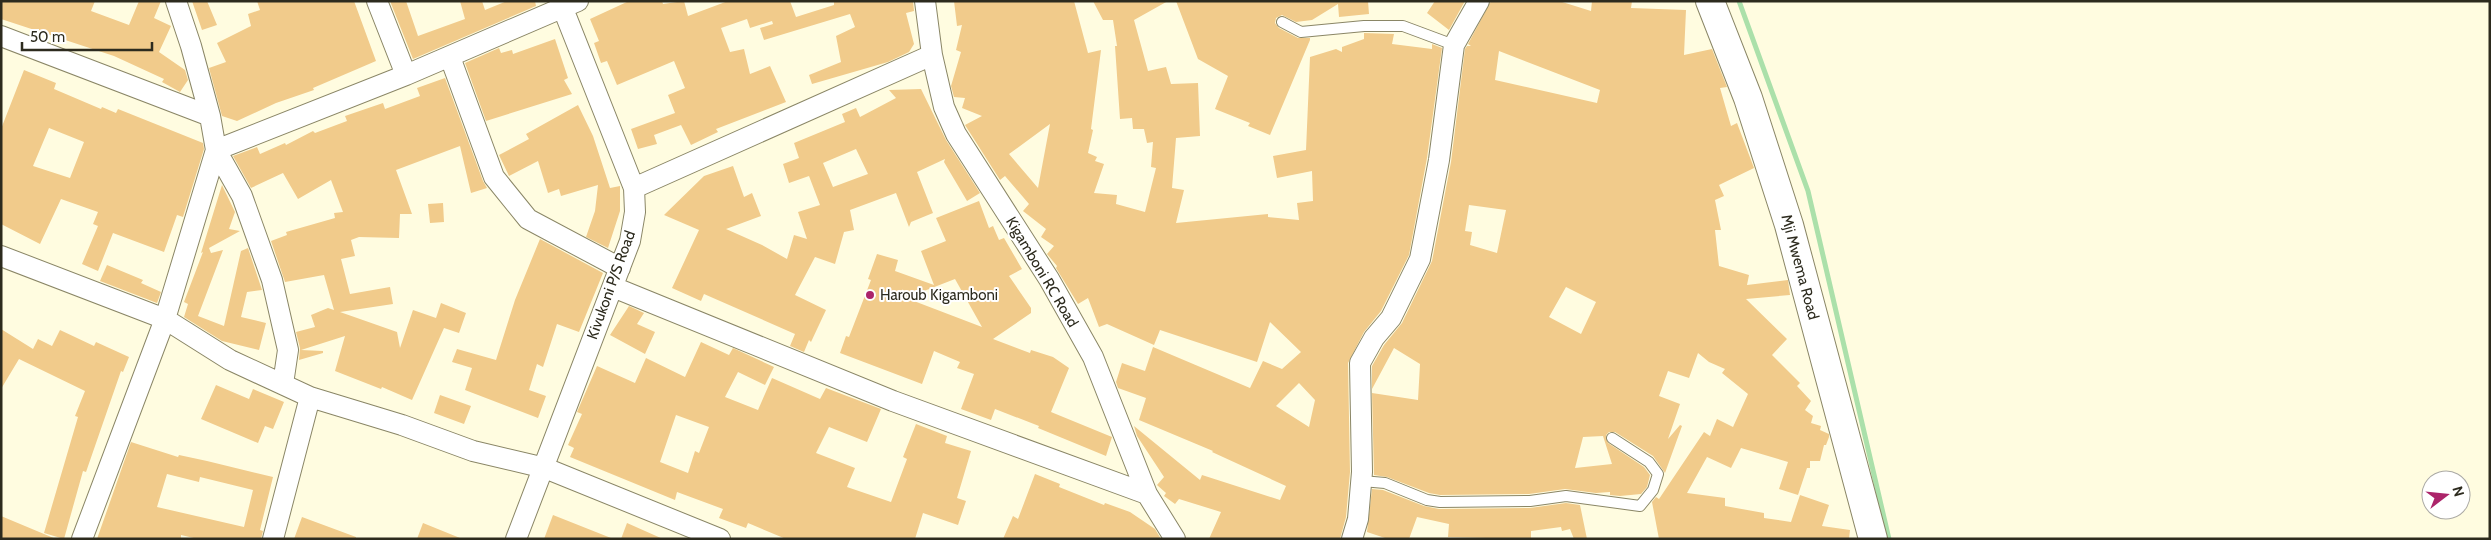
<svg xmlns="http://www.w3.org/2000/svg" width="2491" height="540" font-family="Cabin,sans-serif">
<rect width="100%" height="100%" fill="#fffce0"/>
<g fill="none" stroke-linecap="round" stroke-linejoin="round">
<!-- stream -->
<path stroke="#abe0aa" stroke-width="5" d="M1739,1L1808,191L1889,539"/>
</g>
<!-- building -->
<path fill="#f1cb8b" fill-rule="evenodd" d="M1,1H95L91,11L129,25L139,1H161L154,18L171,26L159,52L185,70L188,80L180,92L162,82L164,79L114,56L1,19Z
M192,1H207L217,25L202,30Z
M257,1H354L376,61L313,88L314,90L276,103L237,121L222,116L209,68L226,62L217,43L251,26L248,14L260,10Z
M390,1H406L418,36L465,19L460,1H482L485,10L507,1H535L536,6L413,59Z
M629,1H662L663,4L684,1L688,16L728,1H790L796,17L834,5V1H913L914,11L906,13L914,44L909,52L888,62L812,84L809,75L841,62L836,36L855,27L850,14L764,40L760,28L773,24L772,21L750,28L747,19L721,28L730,52L744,49L750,74L770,66L786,102L716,129L718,132L691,145L681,125L654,135L657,144L638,149L631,129L675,113L668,95L685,88L674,61L617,85L607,61L601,63L594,43L599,41L590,19Z
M954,1H1074L1088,53L1101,50L1091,129L1093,130L1088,153L1097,157L1095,161L1104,164L1094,193L1117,195L1116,204L1145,212L1156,168L1151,167L1153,142L1147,143L1144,129H1133L1132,118L1120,119L1115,46H1117L1113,20H1103L1093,1H1168L1134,20L1148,71L1166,67L1171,84L1198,83L1200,136L1176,138L1172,188L1184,190L1176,223L1268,214V217L1299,220L1297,203L1313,201L1312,171L1277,178L1273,156L1306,150L1310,57L1336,49L1342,52V47L1364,39V33L1394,34L1392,44L1432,49V44L1442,48L1427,158L1409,255L1381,311L1364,332L1348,363L1350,472L1346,517L1340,539H1209L1221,512L1179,499L1175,504L1164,496L1166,493L1157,485L1164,477L1137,436L1134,426L1200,480L1202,475L1280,500L1286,486L1212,452L1213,451L1139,420L1146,398L1118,388L1116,382L1122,363L1145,371L1153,347L1250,388L1263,361L1282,369L1301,352L1270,322L1257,362L1160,330L1154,345L1107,324L1099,327L1088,298L1078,304L1056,268L1057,266L1047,254L1054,246L1041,237L1046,229L1023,211L1029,204L1005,176L1000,180L965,125L982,116L962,108L965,98L954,97L951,86L961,52L956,50L962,25L957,26ZM1050,124L1038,188L1009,154ZM1299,383L1315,400L1309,427L1276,406Z
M1176,1H1368L1369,14L1339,17L1338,4L1312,20L1296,22L1282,15L1276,18L1275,23L1279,28L1298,38H1310V40L1270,135L1248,126L1250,123L1215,109L1228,76L1198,59Z
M1435,1H1465L1449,30L1427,13Z
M1491,1H1559L1591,11L1592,1H1632L1631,8L1686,10L1684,55L1712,49L1727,87L1720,88L1731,126L1737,123L1754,168L1719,185L1724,196L1715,200L1721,230H1715L1719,266L1749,275L1747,285L1788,280L1790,295L1746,299L1787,339L1772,355L1800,383L1797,386L1811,401L1805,410L1813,416L1811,423L1821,426L1820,430L1829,434V437L1826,445H1824L1820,461H1810V468H1807L1798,495L1779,489L1788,462L1741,448L1731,468L1707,457L1687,493L1725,498V506L1764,513V518L1791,522L1800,495L1829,505L1822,526L1850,530L1849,539H1659L1652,502L1656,497L1659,499L1704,432L1710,436L1717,419L1733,427L1748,394L1722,373L1725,369L1709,362L1698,353L1689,378L1668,371L1659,396L1680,404L1668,439L1680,425L1682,426L1665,473L1653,456L1615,432H1609L1606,435L1608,443L1644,467L1650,475L1647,487L1641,494L1620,496L1610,495V492L1596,493L1565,489L1529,494L1440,495L1429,493L1387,477L1374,475L1372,393L1418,400L1420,364L1394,348L1372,389V366L1384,345L1402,323L1432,261L1451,162L1465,49L1467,46H1471L1468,44ZM1499,51L1600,90L1597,103L1495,80ZM1469,205L1506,210L1497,253L1470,245L1472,232L1465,231ZM1566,287L1596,302L1581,334L1549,317ZM1603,436L1612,464L1575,468L1583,437Z
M555,39L568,78L564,80L572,94L486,121L465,63L499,48L501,53L512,50L513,54Z
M24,70L56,83L54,89L101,109L102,107L116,113L118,109L203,143L204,149L183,217L177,215L164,252L113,233L98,271L82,264L98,226L93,224L98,212L61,199L40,244L1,224V129ZM49,128L84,142L70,178L33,166Z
M445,78L483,181L487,188L471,193L460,146L396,170L412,214H400L399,238L359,237L351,240L355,256L341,259L350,294L390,287L393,304L340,312L397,332L400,348L413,310L436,318L441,303L466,313L459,333L444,328L412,400L382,387L381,389L335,371L345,336L301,350L323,351V353L299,360L300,348L296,332L315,327L311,315L328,308L334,310L324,275L285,282L271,241L287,235L286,232L335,218L334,213L343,212L331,180L298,199L283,173L251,188L233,156L257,147L260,154L285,143L286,145L313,131L315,133L347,121L345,116L383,103L385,109L420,96L417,88Z
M921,89L946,140L980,193L967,201L944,162L945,159L917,172L933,213L911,222L909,227L896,193L850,210L854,230L844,232L835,264L815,257L795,295L826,310L811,342L809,340L804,352L790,346L795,334L704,294L701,301L672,288L699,230L664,215L704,176L733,166L744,197L752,193L761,216L726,229L762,245L787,259L794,235L807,239L798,212L820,205L809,176L789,183L783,164L799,158L794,143L845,122L842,114L856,108L860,117L896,98L889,90ZM856,149L868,174L833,187L823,163Z
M578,105L593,136L610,188L620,186V211L608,248L586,237L595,211L598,185L561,196L559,189L548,193L538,161L509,176L499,155L529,139L526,134Z
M222,185L235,212L229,229L240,231L209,248L211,253L223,250L198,316L224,326L241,251L248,248L262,290L247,292L241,317L266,323L259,350L222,341L184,317L188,304L184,302L203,252L201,253Z
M979,201L989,228L993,226L999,240L1004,238L1022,269L1009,276L1031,308V313L993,339L1030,353L1031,350L1053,357L1069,368L1051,412L1112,437L1106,456L1038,428L1039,426L995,409L991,420L961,409L974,374L957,368L960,362L934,351L922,384L840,353L846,336L849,337L871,280L868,279L877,254L898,260L895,271L934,285L921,251L946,241L936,218ZM955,279L982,327L906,298Z
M443,203L444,222L430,223L428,204Z
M540,239L603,273L579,332L557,324L543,367L537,364L529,390L546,396L538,418L465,390L472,368L452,362L457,349L496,360L515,300Z
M107,265L143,280L141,283L161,292L157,303L100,281Z
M629,306L644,313L637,324L655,332L645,354L610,335Z
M1,329L33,349L38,339L52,346L60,330L94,346L96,342L129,357L123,372L121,371L86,472L83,471L64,539L44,533L78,417L75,416L85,391L19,359L1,389Z
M701,342L729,355L733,348L774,367L765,385L738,372L725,397L758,410L772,378L820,399L826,388L881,409L867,442L829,427L816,453L855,468L847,487L891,502L907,459L903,457L916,424L947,436L945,443L971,451L957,498L966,501L958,525L923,513L915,539H786L748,523L746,528L719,518L723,509L677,492L675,500L570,457L574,448L568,445L582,414L577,412L597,366L635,383L646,358L685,377ZM676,415L709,427L699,453L695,451L688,473L660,462Z
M216,385L249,399L253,389L284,402L273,429L265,426L258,443L201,419Z
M440,395L471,406L464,424L434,413Z
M131,442L178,457L179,455L207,461L273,477L260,530L263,531L261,539H198L181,535V539H97ZM167,474L199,482L200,477L253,490L244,527L157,507Z
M1035,474L1060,484L1059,487L1104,505L1105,503L1130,512L1155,529L1161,539H1003L1013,516L1018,519Z
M1372,489L1383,490L1424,506L1439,509L1530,508L1566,503L1580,505L1587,539H1574L1570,529L1562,531L1561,527L1531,531V539L1448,537L1449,524L1417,517L1409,539H1388L1367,532Z
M553,515L611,538V539H544Z
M1,516L56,539H1Z
M302,517L356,537V539H294Z
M423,523L460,538V539H417Z
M627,523L663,539H621Z"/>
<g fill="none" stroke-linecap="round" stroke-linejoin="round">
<!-- service casing -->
<g stroke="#8a8666" stroke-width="12">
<path id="service" d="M1282,22L1301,32L1364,26H1403L1454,45
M1362,481L1385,483L1427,500L1440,502L1530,501L1566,496L1640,506L1653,490L1658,474L1649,462L1612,438"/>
</g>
<!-- minor casing -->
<g stroke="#8a8666" stroke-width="22">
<path id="minor" d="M377,1L406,75
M925,1L932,55L944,107L956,134L1049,279L1093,357L1147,494L1175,539
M1,36L210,116
M450,57L494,177L528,219L620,268
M634,188L932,55
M1,256L165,319L230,360L310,397L402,425L473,451L545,468L720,539
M613,287L893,401L1147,494
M283,384L288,350L272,280L242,196L216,150L406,75L578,1
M82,539L165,319L216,150L210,116L191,46L176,1
M273,539L310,397
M516,539L630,241L635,212L634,188L560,1
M1352,539L1358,519L1362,472L1360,363L1374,338L1391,318L1420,259L1439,160L1454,45L1479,1"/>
</g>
<!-- secondary casing -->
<g stroke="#8a8666" stroke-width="30">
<path id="secondary" d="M1710,1L1748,98L1789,225L1873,539"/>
</g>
<!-- service -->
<use href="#service" stroke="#fff" stroke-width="10"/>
<!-- minor -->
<use href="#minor" stroke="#fff" stroke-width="20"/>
<!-- secondary -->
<use href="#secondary" stroke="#fff" stroke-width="28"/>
</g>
<!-- markers -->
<circle fill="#ac246a" stroke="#fff" stroke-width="2" cx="870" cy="295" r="5"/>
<g text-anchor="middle" stroke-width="4" stroke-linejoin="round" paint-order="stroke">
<!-- street labels -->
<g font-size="15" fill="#2d2b1e" stroke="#fff">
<text transform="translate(1800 267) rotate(75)" y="5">Mji Mwema Road</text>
<text transform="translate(1042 272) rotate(59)" y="5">Kigamboni RC Road</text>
<text transform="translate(611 285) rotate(-70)" y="5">Kivukoni P/S Road</text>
</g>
<!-- poi labels -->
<g font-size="15" fill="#2d2b1e" stroke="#fff" text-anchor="start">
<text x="880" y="300">Haroub Kigamboni</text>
</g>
</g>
<!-- border -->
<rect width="2491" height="540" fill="none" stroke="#2d2b1e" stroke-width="5"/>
<!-- north arrow -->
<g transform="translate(2446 495) rotate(74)"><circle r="24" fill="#ffffff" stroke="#abaaa5"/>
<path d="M0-4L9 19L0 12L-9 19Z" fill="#ac246a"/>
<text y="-8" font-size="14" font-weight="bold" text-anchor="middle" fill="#2d2b1e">N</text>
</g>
<!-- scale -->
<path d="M22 42v8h130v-8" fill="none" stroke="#2d2b1e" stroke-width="2.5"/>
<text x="30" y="42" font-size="15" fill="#2d2b1e" stroke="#ffffff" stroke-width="4" paint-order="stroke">50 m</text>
</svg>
